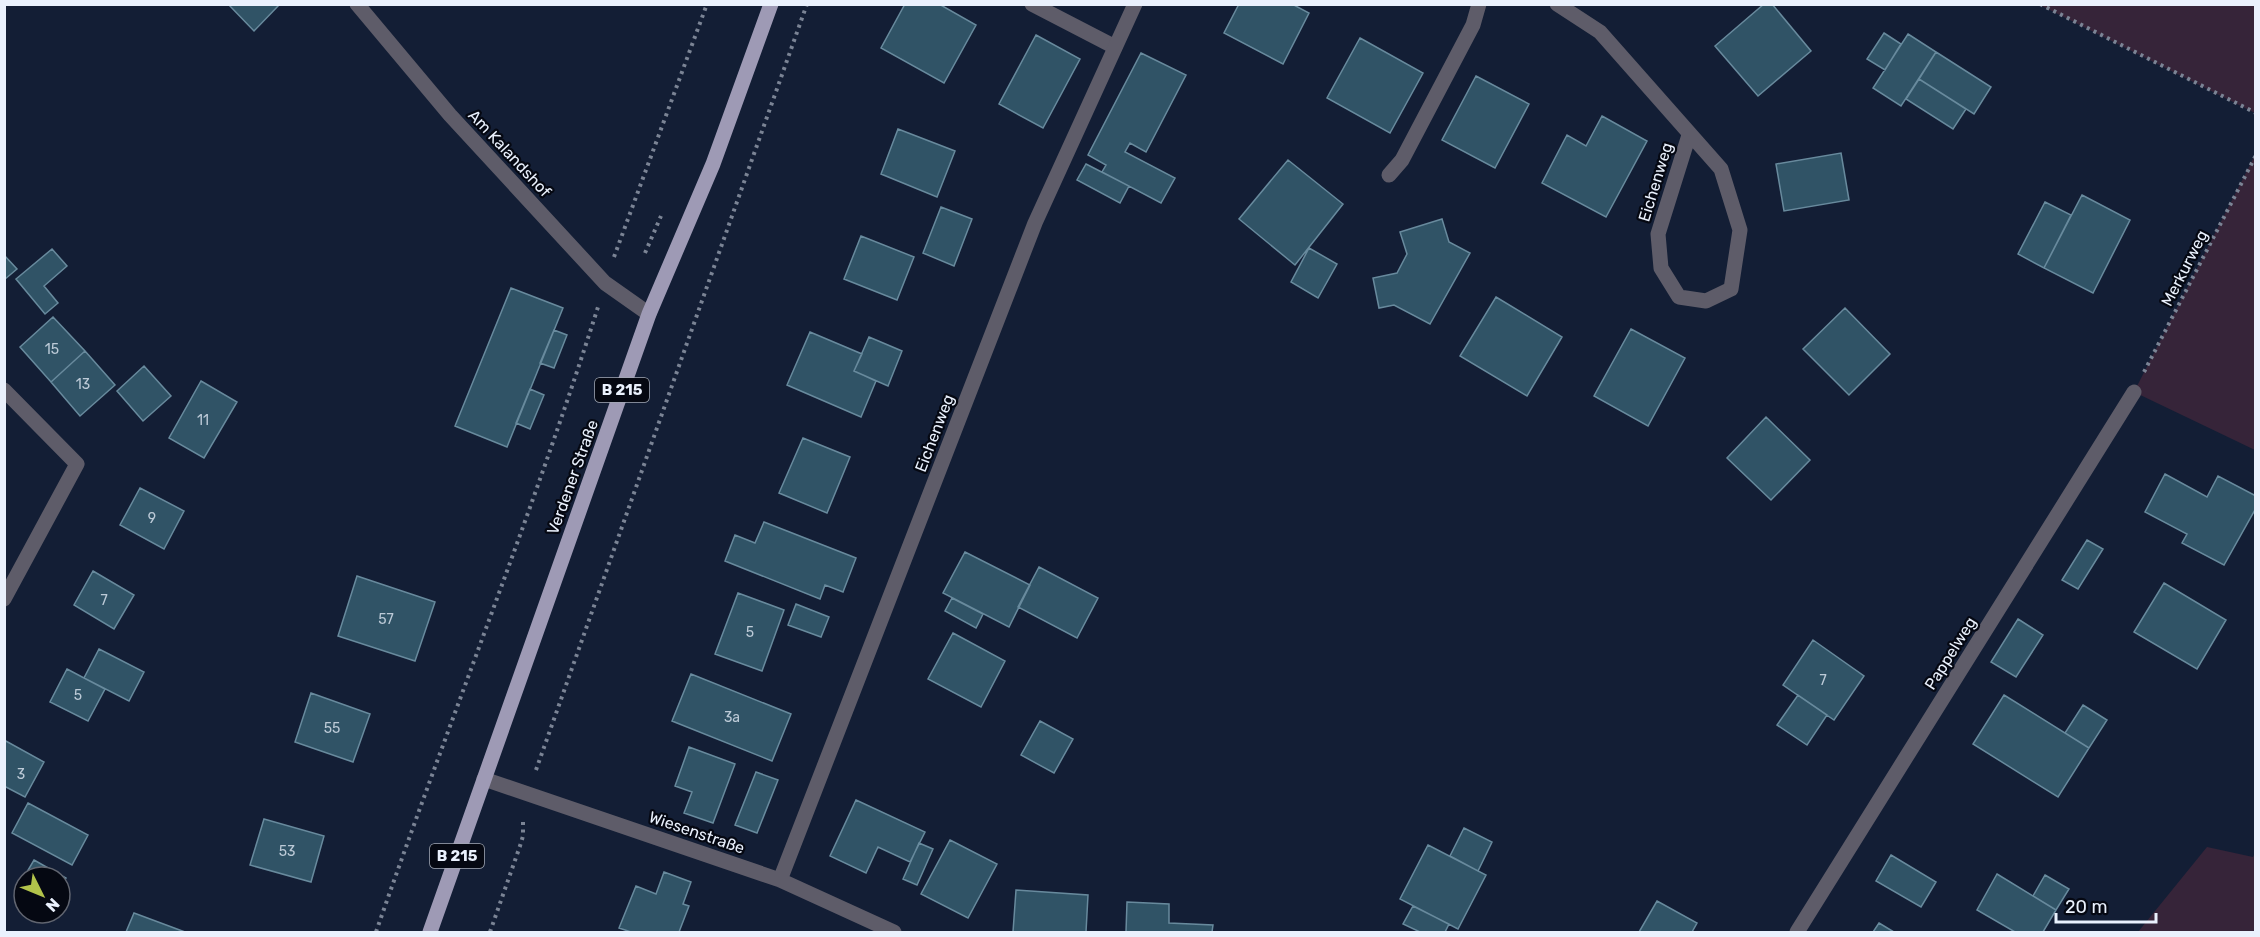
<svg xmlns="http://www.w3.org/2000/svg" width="2260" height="937" font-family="Rubik,sans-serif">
<rect width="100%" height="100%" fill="#131e35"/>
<!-- green -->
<path fill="#362439" d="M2040,5H2255V113Z
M2255,155V450L2134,392Z
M2207,847L2253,857L2255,853V932H2138Z"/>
<!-- building -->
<path fill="#305366" stroke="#688a9d" stroke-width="1.5" d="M228,4H280L254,31Z
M905,4H939L976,25L944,83L881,48Z
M1239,4H1292L1309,13L1283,64L1224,33Z
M1764,4H1772L1811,51L1758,96L1715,46Z
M1884,33L1901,44L1885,70L1867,59Z
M1908,34L1936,52L1901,106L1873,88Z
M1036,35L1080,59L1043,128L999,104Z
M1360,38L1423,73L1390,133L1327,98Z
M1936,52L1991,87L1974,114L1919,79Z
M1141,53L1186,75L1146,152L1130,143L1125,152L1175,178L1161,203L1102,172L1106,165L1088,155Z
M1476,76L1529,104L1495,168L1442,140Z
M1919,79L1966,109L1953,129L1906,99Z
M1602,116L1647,141L1606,217L1542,183L1567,135L1586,146Z
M898,129L955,151L937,197L881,174Z
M1841,153L1849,200L1784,211L1776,164Z
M1288,160L1343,204L1295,265L1239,219Z
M1086,164L1129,186L1120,203L1077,180Z
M2082,195L2130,220L2093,293L2044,268Z
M2045,202L2071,215L2044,268L2018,254Z
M941,207L972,219L954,266L923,253Z
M1442,219L1449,242L1470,253L1430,324L1394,305L1379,308L1373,278L1397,273L1407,254L1400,232Z
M861,236L914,257L897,300L844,279Z
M1309,248L1337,264L1318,298L1291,282Z
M52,249L67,266L44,286L58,303L45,314L16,279Z
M4,255L17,269L4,280Z
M511,288L563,308L507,447L455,426Z
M1496,297L1562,337L1527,396L1460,356Z
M1845,308L1890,354L1849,395L1803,349Z
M53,317L85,351L51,382L20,347Z
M1631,329L1685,358L1648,426L1594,396Z
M554,330L567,335L554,368L540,363Z
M810,332L862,354L854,371L876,381L861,417L787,385Z
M869,337L902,351L888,386L854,371Z
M85,351L115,385L80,416L51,382Z
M144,366L171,396L143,421L117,391Z
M201,381L237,402L204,458L169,438Z
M530,389L544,395L530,429L516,423Z
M1766,417L1810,460L1771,500L1727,458Z
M803,438L850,457L827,513L779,493Z
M2165,474L2207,497L2218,476L2256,496V508L2224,565L2182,543L2187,534L2145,512Z
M140,488L184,511L164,549L120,525Z
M764,522L856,558L843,592L825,585L820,599L725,561L735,535L755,543Z
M2087,540L2103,549L2078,589L2062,580Z
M965,552L1030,585L1009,627L943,593Z
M1039,567L1098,598L1077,638L1018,607Z
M93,571L134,595L114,629L74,605Z
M357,576L435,602L415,661L338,636Z
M2164,583L2226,620L2197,669L2134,632Z
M738,593L784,610L762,671L715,654Z
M952,598L983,614L976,628L945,611Z
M796,604L829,617L821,637L788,625Z
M2018,619L2043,635L2016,677L1991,662Z
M953,633L1005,661L981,707L928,679Z
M1813,640L1864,676L1834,720L1783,685Z
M99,649L144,672L129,701L84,678Z
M67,669L105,689L88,721L50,702Z
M691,674L791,714L772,761L672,721Z
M311,693L370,714L353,762L295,742Z
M1798,695L1827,715L1807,745L1777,725Z
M2004,695L2089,748L2058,797L1973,744Z
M2083,705L2107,720L2089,748L2065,733Z
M1040,721L1073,739L1054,773L1021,755Z
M4,740L44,762L25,797L4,786Z
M689,747L735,764L713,823L684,813L692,792L675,786Z
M756,772L778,780L757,833L735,825Z
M856,800L925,832L910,862L878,847L866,873L830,856Z
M28,803L88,835L72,865L12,833Z
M264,819L324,836L311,882L250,865Z
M1464,828L1492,842L1478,871L1450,856Z
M950,840L997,864L968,918L921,894Z
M919,843L933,849L917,885L903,879Z
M1428,845L1486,875L1458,929L1400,899Z
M1891,855L1936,882L1921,907L1876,881Z
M34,860L66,878L60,890V877H24Z
M664,872L691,882L683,904L689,906L679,932H631L619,928L636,886L656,894Z
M1997,874L2056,910L2043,932H2015L1977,910Z
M2045,875L2069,889L2056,910L2033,896Z
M1016,890L1088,895L1086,932H1013Z
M1657,901L1697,923L1692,932H1639Z
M1127,902L1169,904V923L1213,925L1212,932H1126Z
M1413,906L1449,924L1445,932H1420L1403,924Z
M134,913L185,932H126Z
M1879,923L1894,932H1873Z"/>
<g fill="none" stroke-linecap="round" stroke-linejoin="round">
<!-- path -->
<path stroke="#7b8495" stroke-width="4" stroke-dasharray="3 4.5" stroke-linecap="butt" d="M2040,4L2256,113
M645,253L661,216
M614,257L707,4
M2144,372L2256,155
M536,770L807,4
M376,932C448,724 531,518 598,307
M490,932L520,846L523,836V818"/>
<!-- service -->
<path stroke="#5e5c69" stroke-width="15" d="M1032,4L1115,47
M1389,175L1402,160L1473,25L1479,4"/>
<!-- minor -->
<path stroke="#5e5c69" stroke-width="15" d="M357,4L450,115L605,283L649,314
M1557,4L1600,32L1721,169L1740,230L1731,289L1706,301L1679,297L1661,268L1658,234L1689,135
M4,390L77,464L4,599
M484,779L780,880L894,932
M780,880L1035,223L1135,4
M1797,932L2134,392"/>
<!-- primary -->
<path stroke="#9e9ab5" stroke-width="15" d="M430,932L649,314L713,164L771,4"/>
</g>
<g text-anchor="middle" stroke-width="4.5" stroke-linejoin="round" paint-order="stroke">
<!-- number labels -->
<g font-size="14" fill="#bccad7">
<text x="52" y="354">15</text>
<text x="83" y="389">13</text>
<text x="203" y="425">11</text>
<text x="152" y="523">9</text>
<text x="104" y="605">7</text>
<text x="386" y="624">57</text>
<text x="750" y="637">5</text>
<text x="1823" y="685">7</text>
<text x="78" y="700">5</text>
<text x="732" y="722">3a</text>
<text x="332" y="733">55</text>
<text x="21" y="779">3</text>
<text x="287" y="856">53</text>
</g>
<!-- shield labels -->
<g fill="#050812" stroke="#a5abb6" stroke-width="1.5">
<rect x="595" y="378" width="54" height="24" rx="4.5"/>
<rect x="430" y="844" width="54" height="24" rx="4.5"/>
</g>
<g font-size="15" font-weight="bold" fill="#eaf1fd">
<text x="622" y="395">B 215</text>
<text x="457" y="861">B 215</text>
</g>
<!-- street labels -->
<g font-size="16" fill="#eaf1fd" stroke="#050812">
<text transform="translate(510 153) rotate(47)" y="6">Am Kalandshof</text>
<text transform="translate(1655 182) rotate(-73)" y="6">Eichenweg</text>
<text transform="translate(2184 268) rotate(-63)" y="6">Merkurweg</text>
<text transform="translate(934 433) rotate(-69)" y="6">Eichenweg</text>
<text transform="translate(572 477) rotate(-70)" y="6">Verdener Straße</text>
<text transform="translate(1950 653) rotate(-58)" y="6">Pappelweg</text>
<text transform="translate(697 832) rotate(19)" y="6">Wiesenstraße</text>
</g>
</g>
<!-- border -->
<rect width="2260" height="937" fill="none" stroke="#eaf1fd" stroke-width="12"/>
<!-- north arrow -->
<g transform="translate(42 895) rotate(133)"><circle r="28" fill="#050812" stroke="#616570" stroke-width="1.5"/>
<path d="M0-4.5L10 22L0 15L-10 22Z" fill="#b2c34b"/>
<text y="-9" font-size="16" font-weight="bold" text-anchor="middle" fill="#eaf1fd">N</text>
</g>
<!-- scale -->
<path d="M2056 913v9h100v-9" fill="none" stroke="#eaf1fd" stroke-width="3"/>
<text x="2065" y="913" font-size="18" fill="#eaf1fd" stroke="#050812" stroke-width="4.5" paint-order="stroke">20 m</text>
</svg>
